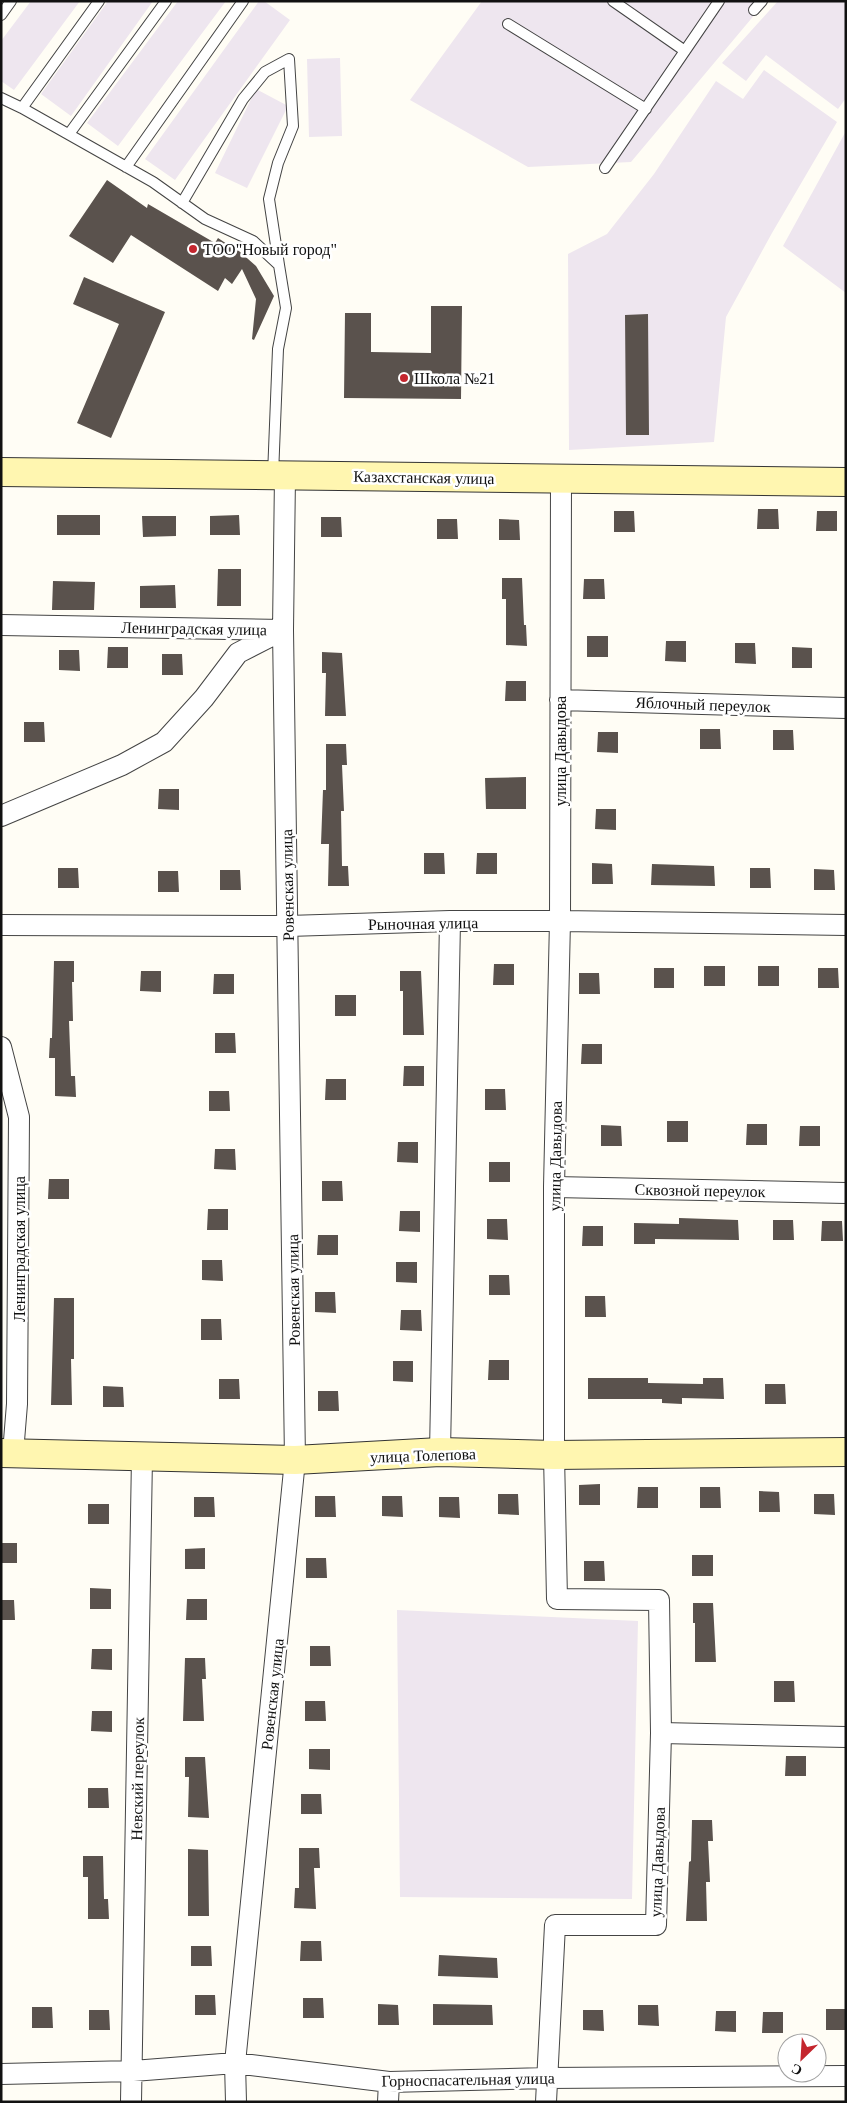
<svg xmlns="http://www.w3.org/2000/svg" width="847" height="2103" font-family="'Times New Roman',serif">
<rect width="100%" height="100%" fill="#fffdf5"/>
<!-- industrial -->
<path fill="#eee6ef" d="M31,1H80L14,90L1,81V41Z
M108,1H153L71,116L41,94Z
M178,1H226L118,146L87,123Z
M259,1H264L290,20L175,180L145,159Z
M482,1H766L631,162L528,167L410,100Z
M778,1H846V98L838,109L766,55L746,81L722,63Z
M340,58L342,136L309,137L307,59Z
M764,70L837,122L772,233L726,317L714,442L569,450L568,254L607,234L654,174L716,81L743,99Z
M256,89L288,106L247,188L215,173Z
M846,131V293L783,246Z
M397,1610L638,1621L632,1899L400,1897Z"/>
<!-- building -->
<path fill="#5a524d" d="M107,180L147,208L148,204L215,243L218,238L233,248L231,244L256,266L274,296L254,340L252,339L256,299L242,269L232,284L225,278L218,291L131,235L113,263L69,236Z
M84,277L165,312L111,438L77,423L119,324L73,304Z
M431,306H462L461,399L344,398L345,313H371V352L431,353Z
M648,314L649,435H626L625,315Z
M758,509H778L779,529H757Z
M614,511H634L635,532H614Z
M817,511H837V531H816Z
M57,515H100V535H57Z
M239,515L240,535H210V516Z
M142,516H176V536L143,537Z
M321,517H341L342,537H321Z
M437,519H457L458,539H437Z
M499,519L519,520L520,540H499Z
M218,569H241V606H217Z
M502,578H522L524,625H526L527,646L506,645V599H502Z
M584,579H604L605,599H583Z
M53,581L95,582L94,610H52Z
M175,585L176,608H140V586Z
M587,636H608V657H587Z
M666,641H686V662L665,661Z
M735,643H755L756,664L735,663Z
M108,647H128V668H107Z
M792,647L812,648V668H792Z
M59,650H79L80,671L59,670Z
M322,652L342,653L346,716H325L326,673H322Z
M162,654H182L183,675H162Z
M506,681H526V701H505Z
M24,722H44L45,742H24Z
M700,729H720L721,749H700Z
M773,730H793L794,750H773Z
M598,732H618V753L597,752Z
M326,744H346L347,765H342L344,811H341L342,866H348L349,886H328L329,844H321L323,790H326Z
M526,777V809H486L485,778Z
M159,789H179V810L158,809Z
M596,809H616V830L595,829Z
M424,853H444L445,874H424Z
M477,853H497V874H476Z
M592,863L612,864L613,884H592Z
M652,864L714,866L715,886L651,885Z
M58,868H78L79,888H58Z
M750,868H770L771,888H750Z
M814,869L834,870L835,890H814Z
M220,870H240L241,890H220Z
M158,871H178L179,892H158Z
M54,961H74V982H72L73,1021H69L71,1076H75L76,1097L55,1096V1058H49L50,1038H52Z
M494,964H514V985H493Z
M704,966H725V986H704Z
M758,966H779V986H758Z
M654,968H674V988H654Z
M818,968H838L839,988H818Z
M141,971H161V992L140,991Z
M400,971H421L424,1035H403V991H400Z
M579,973H599L600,994H579Z
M214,974H234V994H213Z
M335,995H356V1016H335Z
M215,1033H235L236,1053H215Z
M582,1044H602V1064H581Z
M404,1066H424V1086H403Z
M326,1079H346V1100H325Z
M485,1089H505L506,1110H485Z
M209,1091H229L230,1111H209Z
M667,1121H688V1142H667Z
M747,1124H767V1145H746Z
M601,1125L621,1126L622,1146H601Z
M800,1126H820V1146H799Z
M398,1142H418V1163L397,1162Z
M215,1149H235L236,1170L214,1169Z
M489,1162H510V1182H489Z
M49,1179H69V1199H48Z
M322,1181H342L343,1201H322Z
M208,1209H228V1230H207Z
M400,1211H420V1232L399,1231Z
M679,1218L738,1220L739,1240L655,1239V1244H634V1223L679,1224Z
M487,1219H507L508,1240L487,1239Z
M773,1220H793L794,1240H773Z
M822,1221H842L843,1241H821Z
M583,1226H603V1246H582Z
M318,1235H338V1255H317Z
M202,1260H222L223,1281L202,1280Z
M396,1262H417V1283L396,1282Z
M489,1275H509L510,1295H489Z
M315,1292H335L336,1313L315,1312Z
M585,1296H605L606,1317H585Z
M54,1298H74V1359H71L72,1405H51Z
M401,1310H421L422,1331L400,1330Z
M201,1319H221L222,1340H201Z
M489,1360H509V1380H488Z
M393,1361H413V1382L393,1381Z
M588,1378H648V1383L703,1384V1378H723L724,1399L682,1398V1404L662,1403V1399H588Z
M219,1379H239L240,1399H219Z
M765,1384H785L786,1404H765Z
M103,1386L123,1387L124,1407H103Z
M318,1391H338L339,1411H318Z
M600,1484V1505H579V1485Z
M638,1487H658V1508H637Z
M700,1487H720L721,1508H700Z
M759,1491L779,1492L780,1512H759Z
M498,1494H518L519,1515L498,1514Z
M814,1494H834L835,1515L814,1514Z
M315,1496H335L336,1517H315Z
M382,1496H402L403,1517L382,1516Z
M194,1497H214L215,1517H194Z
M439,1497H459L460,1518L439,1517Z
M88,1504H109V1524H88Z
M1,1543H17V1563H1Z
M205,1548V1569H185V1549Z
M692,1555H713V1576H692Z
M306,1558H326L327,1578H306Z
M584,1561H604L605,1581H584Z
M90,1588L111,1589V1609H90Z
M187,1599H207V1620H186Z
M1,1600H14L15,1620H1Z
M693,1603H713L716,1662H695V1623H693Z
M310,1646H330L331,1666H310Z
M92,1649H112V1670L91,1669Z
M185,1658H205L206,1679H202L204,1721H183Z
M774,1681H794L795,1702H774Z
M305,1701H325L326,1721H305Z
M92,1711H112V1732L91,1731Z
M309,1749H330V1770L309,1769Z
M786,1756H806V1776H785Z
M185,1757H205L209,1818L188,1817L189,1777H185Z
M88,1788H108L109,1808H88Z
M301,1794H321L322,1814H301Z
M692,1820H712L713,1841H708L710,1882H706L707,1921H686L689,1862L691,1861Z
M299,1848H319L320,1868H314L316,1909L294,1908L295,1888H299Z
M188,1849L208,1850L209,1916H188Z
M83,1856H103L104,1899H108L109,1919H88V1877H83Z
M301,1941H321L322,1961H300Z
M191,1946H211L212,1966H191Z
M439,1955L497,1958L498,1978L438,1976Z
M195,1995H215L216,2015H195Z
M303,1998H323L324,2018H303Z
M378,2004L398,2005L399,2025H378Z
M433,2004L492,2005L493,2025H433Z
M638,2005H658L659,2026L638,2025Z
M32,2007H52L53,2028H32Z
M826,2009H846V2030H826Z
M89,2010H109L110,2030H89Z
M583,2010H603L604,2031L583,2030Z
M716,2011H736V2032L715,2031Z
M763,2012H783V2033H762Z"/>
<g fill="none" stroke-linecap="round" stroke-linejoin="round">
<!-- lane casing -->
<g stroke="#444" stroke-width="12">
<path id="lane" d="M613,1L685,51
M754,10L762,1
M1,15L11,1
M508,24L646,109
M1,98L22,108L99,1
M22,108L153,182L205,219L253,241L279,265L286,308L278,349L273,475
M69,134L166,1
M126,167L243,1
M605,168L719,1
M182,203L243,99L265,72L289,59L293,126L278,163L269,199L279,265"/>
</g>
<!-- street casing -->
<g stroke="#444" stroke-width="22">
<path id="street" d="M1,625L283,630L238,653L204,698L164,742L122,765L1,816
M560,700L846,708
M1,925L288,926L450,921H560L846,925
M1,1047L19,1117L17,1404L13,1453
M554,1187L846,1193
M440,1452L450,921
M661,1733L846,1737
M1,2074L133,2071L235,2063L389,2082L547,2078L846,2076
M131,2102L142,1457
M236,2102L235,2063L295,1460L283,630L285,476
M388,2102L389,2082
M546,2102L555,1925H656L661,1733L659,1600L557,1599L554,1455V1187L560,921L561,479"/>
</g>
<!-- secondary casing -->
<g stroke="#333" stroke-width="30">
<path id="secondary" d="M1,472L846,482
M1,1453L295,1460L440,1452L554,1455L846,1452"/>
</g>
<!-- lane -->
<use href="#lane" stroke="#fff" stroke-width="10"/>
<!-- street -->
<use href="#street" stroke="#fff" stroke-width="20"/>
<!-- secondary -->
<use href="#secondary" stroke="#fff6b0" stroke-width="28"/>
</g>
<!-- markers -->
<g fill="#c4262e" stroke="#fff" stroke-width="2">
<circle cx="193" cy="249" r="5"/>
<circle cx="404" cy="378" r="5"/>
</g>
<g text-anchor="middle" stroke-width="5" stroke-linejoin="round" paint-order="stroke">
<!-- poi labels -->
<g font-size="16" fill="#111" stroke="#fff" text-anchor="start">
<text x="203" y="255">ТОО"Новый город"</text>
<text x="414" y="384">Школа №21</text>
</g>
<!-- street labels -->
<g font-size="16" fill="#111" stroke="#fff">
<text transform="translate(424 477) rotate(1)" y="6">Казахстанская улица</text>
<text transform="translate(194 628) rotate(1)" y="6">Ленинградская улица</text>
<text transform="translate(703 704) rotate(2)" y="6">Яблочный переулок</text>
<text transform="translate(560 751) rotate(-90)" y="6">улица Давыдова</text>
<text transform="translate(287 885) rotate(-91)" y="6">Ровенская улица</text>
<text transform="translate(423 923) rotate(-1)" y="6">Рыночная улица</text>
<text transform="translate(555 1156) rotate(-89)" y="6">улица Давыдова</text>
<text transform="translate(700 1190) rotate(1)" y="6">Сквозной переулок</text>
<text transform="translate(19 1249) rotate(-90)" y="6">Ленинградская улица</text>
<text transform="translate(293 1290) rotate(-91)" y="6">Ровенская улица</text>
<text transform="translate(423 1455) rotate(-2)" y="6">улица Толепова</text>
<text transform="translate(272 1694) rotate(-84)" y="6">Ровенская улица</text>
<text transform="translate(137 1779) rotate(-89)" y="6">Невский переулок</text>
<text transform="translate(657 1862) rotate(-88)" y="6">улица Давыдова</text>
<text transform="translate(468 2079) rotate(-1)" y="6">Горноспасательная улица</text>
</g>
</g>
<!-- border -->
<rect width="847" height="2103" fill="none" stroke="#111111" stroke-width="5"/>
<!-- north arrow -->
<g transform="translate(802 2058) rotate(205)"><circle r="24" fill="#ffffff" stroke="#a0a0a0"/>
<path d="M0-4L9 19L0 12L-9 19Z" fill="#c4262e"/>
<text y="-8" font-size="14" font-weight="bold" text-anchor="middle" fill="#111111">С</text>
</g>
</svg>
